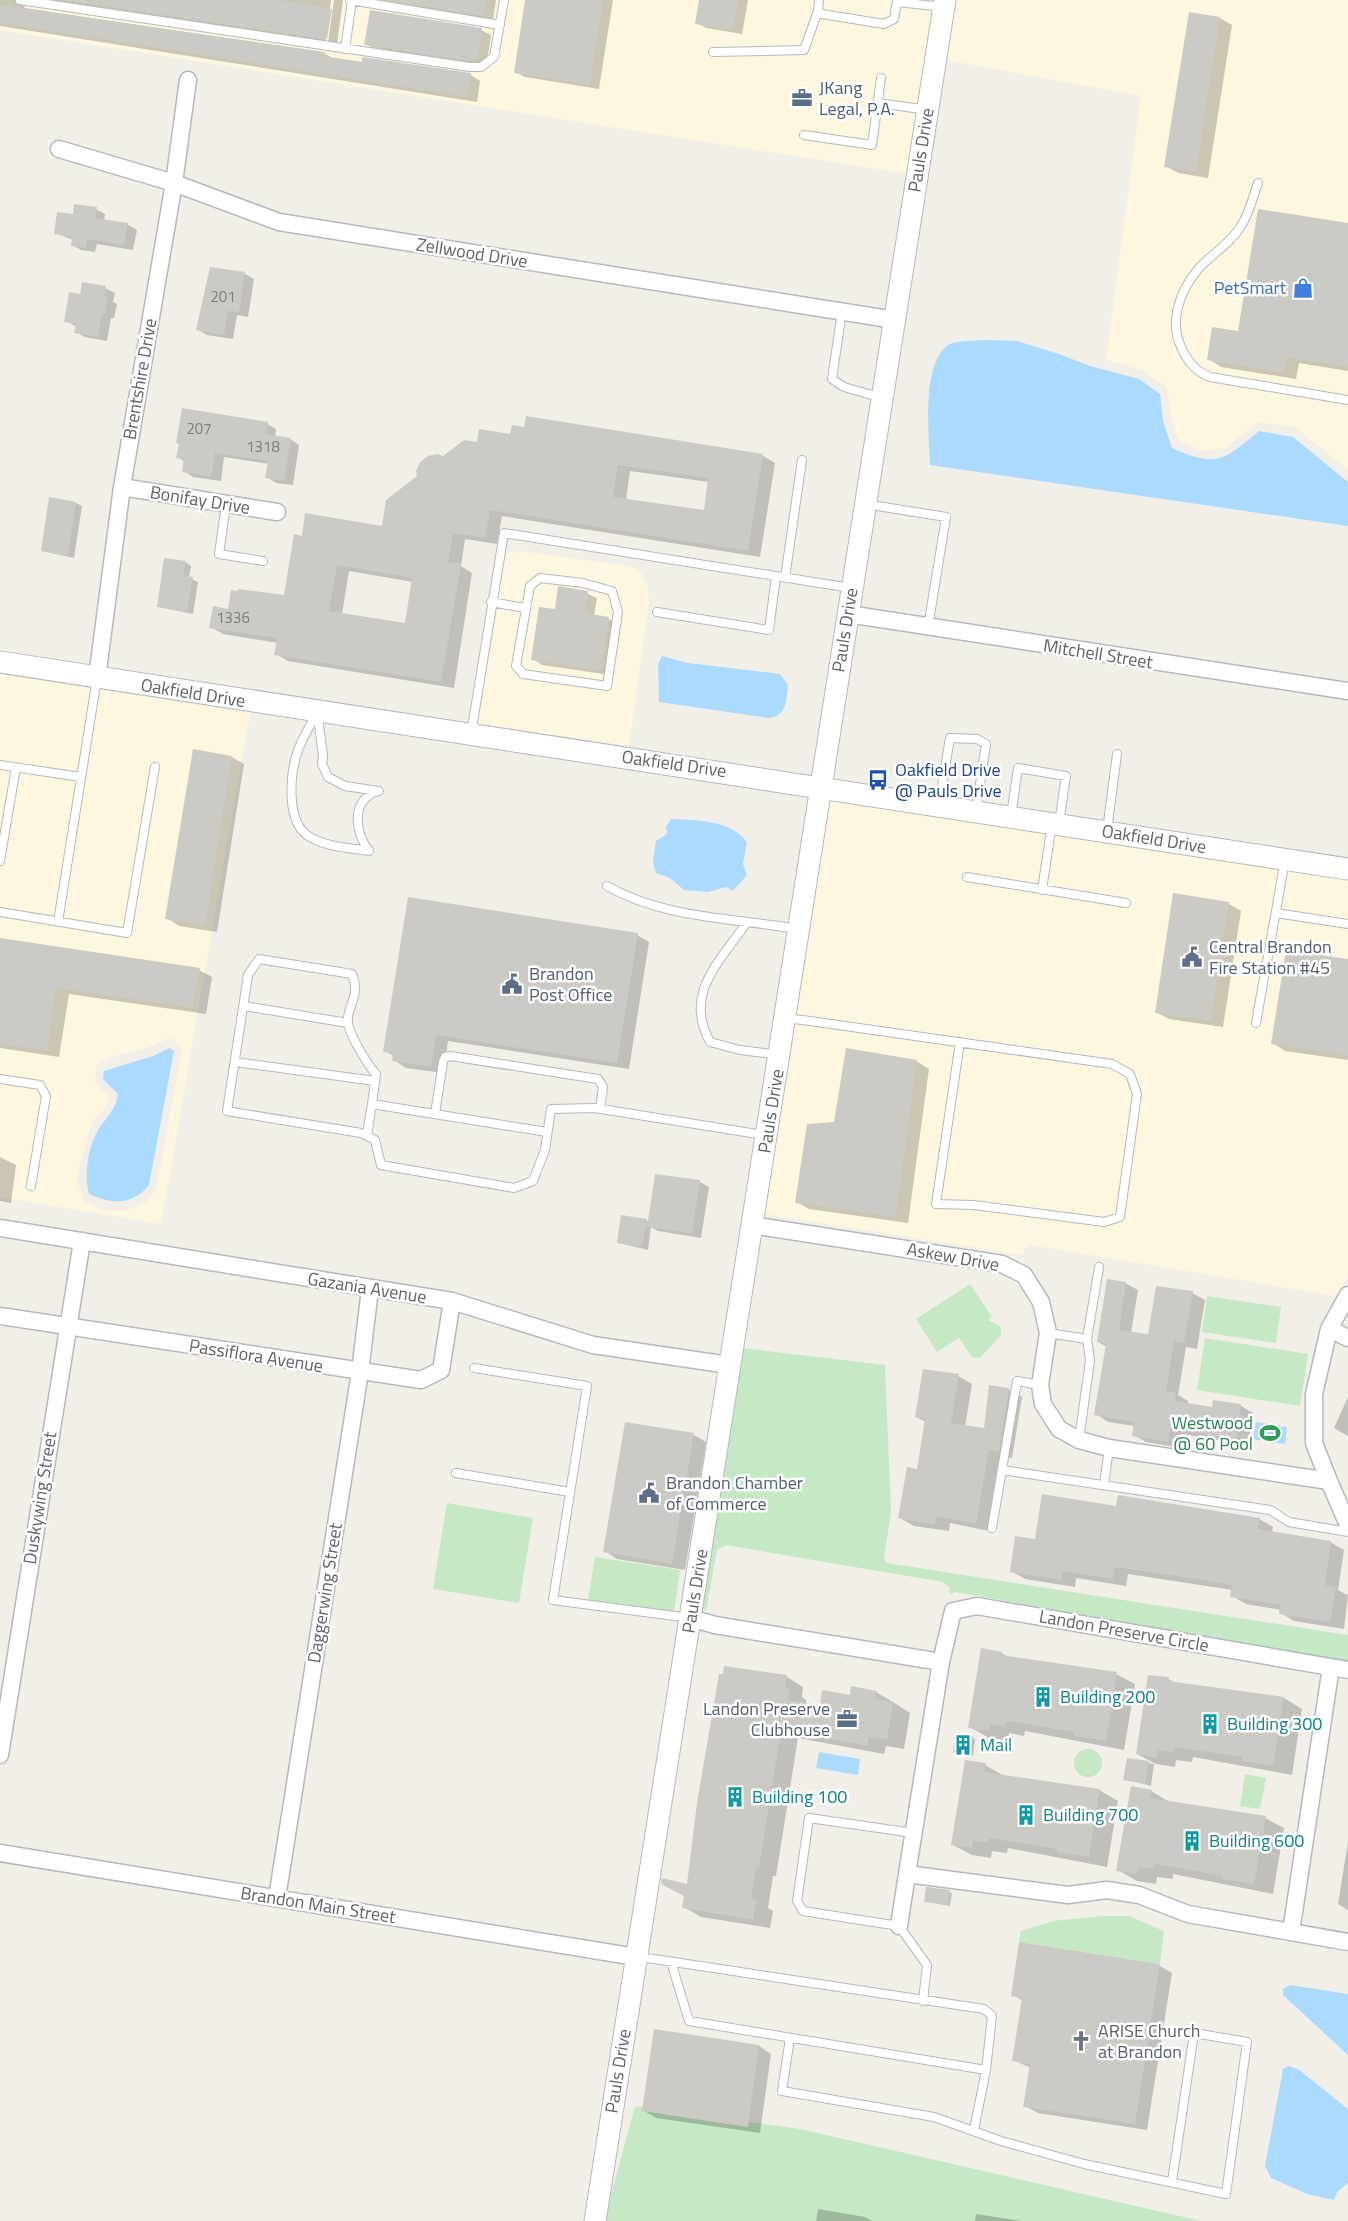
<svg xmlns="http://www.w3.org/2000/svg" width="1348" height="2221" font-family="'Titillium Web',sans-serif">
<rect width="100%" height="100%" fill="#f1efe8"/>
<!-- commercial -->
<path fill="#fef7e0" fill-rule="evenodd" d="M0,0H935L908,174L0,30Z
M955,0H1348V470L1295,427L1258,422L1225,448L1202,451L1179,441L1171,418L1167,387L1142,370L1106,360L1141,96L946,60Z
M518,551L628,566L639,570L647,584L649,603L629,746L478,724L502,556Z
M0,674L250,713L161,1224L0,1197ZM168,1039H173L181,1046L182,1052L156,1189L145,1203L124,1211L103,1210L85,1202L76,1179L92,1122L105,1108L109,1097L95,1083L96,1067L99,1063L122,1054L141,1050Z
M828,798L1348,880V1275L1336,1296L1032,1245L1025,1248L1022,1255L764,1214Z"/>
<!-- green -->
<path fill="#c5e8c5" d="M970,1284L992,1317L988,1320L1001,1327V1335L980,1358L972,1357L959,1338L937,1352L916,1319Z
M1207,1296L1281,1307L1276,1343L1202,1332Z
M1205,1338L1308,1354L1300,1406L1197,1390Z
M742,1348L885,1365L891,1512L884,1558L887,1563L1348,1635V1662L955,1592L950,1594L949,1587L943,1582L726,1545L717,1550L706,1611L702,1610Z
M447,1503L533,1518L519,1603L433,1589Z
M595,1557L680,1570L674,1613L588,1600Z
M1074 1763a14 14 0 1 1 28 0a14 14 0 1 1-28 0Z
M1245,1774L1266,1778L1260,1809L1240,1806Z
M1103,1916H1129L1164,1931L1160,1964L1019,1942L1021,1931L1053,1921Z
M635,2106L800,2129L1201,2221H604Z"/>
<!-- water -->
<path fill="#aadaff" d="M985,340L1017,341L1059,354L1090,366L1139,379L1160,394L1163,421L1172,448C1217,468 1223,461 1259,431L1293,437L1348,482V526L930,465C929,434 921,365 948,345C956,340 975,341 985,340Z
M662,656L688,663L780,674L788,685C786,700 787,716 769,718L659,702L658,664Z
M671,819C696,820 731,820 747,842L743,864L747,875L733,891L726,887L708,892L684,890L670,878L656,873L653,862L656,841L667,834L666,827Z
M170,1048L174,1051L149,1185C132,1206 111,1204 89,1194C83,1173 89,1141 102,1124C110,1114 116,1108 118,1094L103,1079L104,1071L153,1056Z
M1256,1422L1287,1427L1285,1444L1253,1439Z
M819,1752L860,1759L858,1775L816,1768Z
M1290,1985L1348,1994V2055L1283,1995V1989Z
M1288,2066L1298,2069L1348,2109V2183L1337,2192L1334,2200L1307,2194L1271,2178L1265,2166L1283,2069Z"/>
<!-- shadow -->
<path fill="#0003" fill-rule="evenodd" d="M0,0H29L23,4L25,8L324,53L334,59L471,75L480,81L477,102L0,26Z
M42,0H331L325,42Z
M334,0H343L337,44L328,43Z
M380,0H496L493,20Z
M527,0H613L599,89L525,77L515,72Z
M701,0H748L742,34L706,28L697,23Z
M1220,18L1232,25L1208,178L1178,173L1166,166Z
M481,30L491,35L487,63L481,65L375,49L366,44Z
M96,209L105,214L104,221L127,224L137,230L133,250L97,244L95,252L81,250L72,245L73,240L56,233L74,216Z
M1348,225V371L1299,363L1296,379L1221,367L1209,359L1240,333Z
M211,268L245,274L254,279L248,317L237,315L233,339L207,335L197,329Z
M105,288L115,293L113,302L117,304L114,318H111L107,341L85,337L76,332L77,327L66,321Z
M527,418L763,456L775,463L760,557L502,516L497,544L465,539L461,566L472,573L454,688L288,661L276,654L278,643L223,634L211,627L229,610L285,597L303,537L383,527L443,458L511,435L525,428ZM630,471L709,482L705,511L626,500ZM349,571L413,582L406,625L342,614Z
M267,424L276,429L275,437L290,439L299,445L293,485L276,483L267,477L269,464L224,457L221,481L193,477L184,471L185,462L178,457Z
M76,503L82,506L74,558L42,551Z
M185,562L191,566L189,578L198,582L193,614L159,607Z
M581,591L597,598L594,616L608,619L618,624L610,675L542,665L533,659L556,611Z
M232,757L244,764L217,932L179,926L167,918Z
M1174,895L1229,904L1241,911L1223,1027L1169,1019L1156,1012Z
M637,935L649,942L629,1069L448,1041L443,1073L406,1068L394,1060V1056L385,1051Z
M0,940L199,970L212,977L206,1014L69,994L59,1057L0,1048Z
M1348,961V1060L1285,1051L1273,1043Z
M916,1061L929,1069L908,1223L809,1209L797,1202L835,1123Z
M0,1157L16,1165L11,1203L0,1201Z
M700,1182L709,1187L701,1238L658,1231L651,1227L648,1250L619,1243L646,1220L649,1222Z
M1125,1283L1138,1290L1131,1333L1149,1336L1192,1293L1205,1300L1197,1349L1186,1347L1178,1395L1188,1401V1404L1213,1408L1241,1406L1253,1413L1248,1445L1183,1434L1181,1448L1146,1442L1134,1435L1135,1426L1108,1422L1096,1414L1107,1347L1098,1342Z
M958,1376L972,1384L965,1427L985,1430L1008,1389L1022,1397L1012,1458L1002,1457L989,1531L950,1523L949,1531L914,1526L900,1518L918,1470L926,1422L916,1417Z
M1348,1397V1436L1334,1428Z
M694,1435L706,1442L685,1570L617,1559L605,1551Z
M1117,1508L1259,1519L1273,1527L1272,1533L1330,1542L1344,1550L1338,1590L1348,1595L1344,1629L1294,1621L1281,1613V1610L1246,1604L1232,1596L1233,1590L1128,1574L1126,1586L1076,1578L1075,1587L1025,1579L1011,1571L1036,1541Z
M1001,1653L1009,1657L1116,1674L1135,1684L1124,1750L1025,1731L1024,1736L1009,1733L1008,1741L989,1738L970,1727Z
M787,1677L803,1687L802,1697L806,1700V1704L821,1706L851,1696L876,1692L893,1702L910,1713L904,1749L886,1746L884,1754L798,1738L776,1876H773L768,1908L773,1911L770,1928L701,1917L684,1907L688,1885Z
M1168,1679L1176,1683L1284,1698L1302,1709L1292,1775L1193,1757L1192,1762L1176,1760L1175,1767L1156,1764L1137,1754Z
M973,1738L975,1739L973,1756L957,1753Z
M1128,1760L1154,1764L1151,1786L1125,1779Z
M985,1765L1004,1776L1099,1790L1118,1801L1107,1867L1008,1848L1007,1853L992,1851L991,1858L972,1855L953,1845Z
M1151,1791L1171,1803L1265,1818L1284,1828L1273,1894L1173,1874V1879L1157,1877L1156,1884L1137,1881L1118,1870Z
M1348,1842V1910L1338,1904Z
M928,1889L952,1893L950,1906L928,1902Z
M1160,1966L1172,1973L1147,2130L1038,2113L1025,2106L1031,2068L1013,2060L1023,2001L1013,1995Z
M655,2031L759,2046L771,2054L760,2133L656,2118L643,2110Z
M818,2209L865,2217L872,2221H816Z
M976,2214L1022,2221H975Z"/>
<!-- building -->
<path fill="#cccac5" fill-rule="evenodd" d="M63,0H278L332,9L327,39Z
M389,0H486L484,16Z
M525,0H603L590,85L514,73Z
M699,0H738L733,30L695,24Z
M0,5L325,52L324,56L362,62V57L471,73L467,97L0,23Z
M370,10L482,28L478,58L470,61L364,45Z
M1189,12L1220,17L1196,172L1164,167Z
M74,204L97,207L95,218L128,223L124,245L87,239L86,248L71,246L72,237L54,234L57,212L73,214Z
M1258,209L1348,223V367L1286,357L1284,373L1207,360L1212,327L1238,331Z
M210,267L245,272L239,312L228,311L224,335L196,330Z
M82,282L106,286L104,296L108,297L105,314H102L98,337L74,333L76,324L64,322L69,292L80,294Z
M182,408L268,422L266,434L291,438L284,481L265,478L268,461L215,453L211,477L182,472L184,459L176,458L179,444L176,443Z
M526,416L763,454L748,551L490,510L485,538L453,533L448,562L461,564L441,682L274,655L277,638L209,628L213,606L228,609L231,590L238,591V589L284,595L294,534L302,536L305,513L382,526L386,500L417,476L416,471L420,462L428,456L438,454L443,456L464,440L477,442L479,429L510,434L512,425L524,427ZM618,465L708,478L704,510L613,497ZM337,565L412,578L405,623L329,611Z
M49,497L76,502L68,556L41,551Z
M164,558L186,561L183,575L193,577L187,612L157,607Z
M558,586L588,591L585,613L609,617L601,671L531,660L539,607L555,609Z
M193,749L232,756L205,925L165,919Z
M1173,893L1229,902L1211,1021L1155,1013Z
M408,897L638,933L617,1063L436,1035L431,1067L392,1061L393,1053L383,1052Z
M0,938L200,968L193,1008L56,988L47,1051L0,1044Z
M1286,950L1348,959V1056L1271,1044Z
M846,1048L917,1060L896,1217L795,1203L807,1124L834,1122Z
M655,1174L700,1180L692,1233L647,1227Z
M621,1215L647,1219L642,1247L617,1243Z
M1107,1279L1126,1282L1119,1330L1148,1334L1156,1286L1193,1291L1184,1343L1174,1341L1166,1391L1176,1392L1175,1401L1212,1407L1213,1400L1241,1404L1236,1439L1170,1428L1168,1442L1132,1436L1134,1422L1094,1415L1106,1344L1097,1342Z
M923,1369L959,1374L951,1423L984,1428L989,1385L1009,1388L999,1452L989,1450L976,1524L936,1516L935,1525L898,1518L907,1467L917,1469L925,1419L915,1417Z
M625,1422L694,1433L672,1564L603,1552Z
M1042,1494L1116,1506L1118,1495L1260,1518L1258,1529L1331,1541L1325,1585L1336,1587L1330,1622L1279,1614L1280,1605L1230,1597L1232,1585L1164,1574L1115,1567L1113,1579L1063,1571L1061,1580L1010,1572L1015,1536L1035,1539Z
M981,1648L1002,1652L1001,1655L1117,1672L1106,1741L1074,1736V1732L1006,1721L1005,1726L990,1724L989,1731L968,1728Z
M724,1666L787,1675L785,1688H790L788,1700L820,1705L822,1690L850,1695L851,1686L877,1691L875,1699L893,1702L887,1740L869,1737L867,1746L781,1730L759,1868L756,1867L751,1899L757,1900L753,1920L682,1908L684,1896L661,1884L662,1878L687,1884L697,1803L719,1674H723Z
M1148,1675L1169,1677L1168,1681L1284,1697L1273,1766L1242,1761V1757L1174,1747L1173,1752L1158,1750L1157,1758L1136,1754Z
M955,1734L973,1736L970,1755L953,1753Z
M1127,1758L1149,1761L1145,1784L1123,1780Z
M965,1760L986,1763L984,1772L1100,1789L1089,1857L1057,1852V1849L989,1838L988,1843L973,1841L972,1848L951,1845Z
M1131,1786L1152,1790L1150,1798L1266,1816L1254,1884L1222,1879L1223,1876L1155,1864L1154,1869L1139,1867L1137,1874L1116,1871Z
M926,1887L950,1890L948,1905L924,1902Z
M1019,1942L1160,1964L1135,2124L1023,2107L1030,2064L1012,2061L1022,1998L1011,1996Z
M654,2029L759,2045L748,2127L642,2111Z"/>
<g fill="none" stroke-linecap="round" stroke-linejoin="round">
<!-- service casing -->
<g stroke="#b5b8bc" stroke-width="10">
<path id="service" d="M20,0L470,67H481L494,57L504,0
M350,0L500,25
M819,0L818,11L822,14L884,24L894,19L897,0
M897,2L944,7
M345,49L352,0
M713,52L804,50L818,11
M878,103L928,110
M804,135L872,145L881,78
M1258,183C1253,197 1249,214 1241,226C1230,244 1213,253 1199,268C1180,290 1168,322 1182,349C1188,362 1196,372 1210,377L1348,400
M842,311L832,379L844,387L882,398
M226,504L219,554L263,561
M865,504L946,517L928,627
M540,578L583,583L612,591L618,612L607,686L523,674L516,666L530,586Z
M785,578L802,460
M491,602L525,608
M657,612L769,630L776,577
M471,734L504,533L851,588
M0,765L81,777
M939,804L950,738L977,739L986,744L976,811
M1011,816L1018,768L1066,776L1059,823
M1107,831L1117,754
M369,851C350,848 327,847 310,837C285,823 290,773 298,750C303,737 311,724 317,712L323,755L322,764L328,777L345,786L379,791
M369,851C355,833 350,800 378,791
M0,861L16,767
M967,877L1126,903
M607,886C665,919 734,918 798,929
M1042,890L1052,823
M0,912L127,933L155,767
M1276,913L1348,924
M58,922L97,678
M747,922C720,962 683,993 710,1042L740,1050L779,1055
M244,1006L348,1023
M786,1018L810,1021L1112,1064L1130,1074L1137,1094L1120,1217L1104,1222L974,1205L936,1204L960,1042
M1256,1023L1285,860
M235,1062L375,1081
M0,1079L40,1085L46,1096L31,1186
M435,1114L443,1062L445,1057L450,1056L598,1079L603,1087L600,1109
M547,1132L372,1104L376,1074C367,1064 351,1037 348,1024C345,1007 362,997 352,974L259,959L248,975L227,1111L361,1133L375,1140L381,1165L514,1188L533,1181L545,1150L551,1109L595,1108L764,1135
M367,1135L372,1104
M1048,1333L1087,1339
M474,1368L587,1386L553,1600L690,1618
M1079,1440L1090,1360L1087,1339L1099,1267
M1002,1470L1270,1510L1289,1522L1348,1532
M456,1473L570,1492
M1104,1485L1109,1448
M992,1528L1017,1381L1040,1385
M914,1833L809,1818L797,1901L803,1911L899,1926L927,1965L923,2001
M636,1957L654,1959L984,2009L992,2016L986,2070L689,2021L671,1962
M790,2038L782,2091L934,2117L1001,2141L1084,2164L1226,2194L1247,2042L1194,2033L1172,2182
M974,2130L986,2070"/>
</g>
<!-- minor casing -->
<g stroke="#b5b8bc" stroke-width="19">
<path id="minor" d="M59,149L174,183L279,222L895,320
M122,487L277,512
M848,614L1348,691
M97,678L122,487L174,183L188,80
M752,1225L1002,1264L1024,1275L1041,1302L1048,1333L1040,1385L1043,1404L1059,1429L1079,1440L1109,1448L1329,1481L1348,1525
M0,1228L452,1301L593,1345L729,1365
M0,1316L421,1380L441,1370L452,1301
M1329,1329L1348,1338
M1329,1481L1314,1443V1394L1329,1329L1348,1295
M690,1618L715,1625L941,1662L953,1611L977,1606L1348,1670
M941,1662L907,1874L1068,1895L1107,1890L1139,1895L1188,1914L1348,1942
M0,1755L82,1241
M0,1853L636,1957
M277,1898L360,1372L370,1289
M899,1926L907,1874
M1291,1932L1331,1667"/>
</g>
<!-- tertiary casing -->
<g stroke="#b5b8bc" stroke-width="23">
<path id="tertiary" d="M0,662L1348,869
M595,2221L945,0"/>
</g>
<!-- service -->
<use href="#service" stroke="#fff" stroke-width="8"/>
<!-- minor -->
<use href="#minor" stroke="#fff" stroke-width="16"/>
<!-- tertiary -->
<use href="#tertiary" stroke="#fff" stroke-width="21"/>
</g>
<!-- icons -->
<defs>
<g id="office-bare" transform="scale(1.62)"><path d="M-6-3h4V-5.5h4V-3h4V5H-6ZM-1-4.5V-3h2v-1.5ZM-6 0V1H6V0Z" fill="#5c6f8a" stroke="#fff" stroke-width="2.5" paint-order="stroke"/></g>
<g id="shop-bare" transform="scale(1.62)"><path d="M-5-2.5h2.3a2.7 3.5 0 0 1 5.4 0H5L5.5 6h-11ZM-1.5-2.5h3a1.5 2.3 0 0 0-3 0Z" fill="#3f7fe0" stroke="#fff" stroke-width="2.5" paint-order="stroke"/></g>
<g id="bus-bare" transform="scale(1.62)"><path d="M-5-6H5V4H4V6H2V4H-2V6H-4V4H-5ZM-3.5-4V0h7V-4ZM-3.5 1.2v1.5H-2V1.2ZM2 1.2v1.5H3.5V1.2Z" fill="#1a4fb4" stroke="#fff" stroke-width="2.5" paint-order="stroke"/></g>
<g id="civic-bare" transform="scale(1.62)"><path d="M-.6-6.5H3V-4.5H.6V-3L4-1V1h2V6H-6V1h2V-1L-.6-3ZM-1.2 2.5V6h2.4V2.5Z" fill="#5c6f8a" stroke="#fff" stroke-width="2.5" paint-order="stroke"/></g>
<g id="stadium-bare" transform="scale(1.62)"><path d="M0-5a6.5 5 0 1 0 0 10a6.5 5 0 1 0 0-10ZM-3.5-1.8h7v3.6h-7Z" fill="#2e9e5b" stroke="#fff" stroke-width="2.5" paint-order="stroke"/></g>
<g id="building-bare" transform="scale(1.62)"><path d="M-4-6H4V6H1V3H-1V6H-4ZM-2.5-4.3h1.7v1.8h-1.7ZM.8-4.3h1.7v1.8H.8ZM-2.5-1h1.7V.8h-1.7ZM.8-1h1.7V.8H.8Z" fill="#0f9aa8" stroke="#fff" stroke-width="2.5" paint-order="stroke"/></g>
<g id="church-bare" transform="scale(1.62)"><path d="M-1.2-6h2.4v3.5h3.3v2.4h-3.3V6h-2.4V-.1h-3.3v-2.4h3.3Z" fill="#6b7280" stroke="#fff" stroke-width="2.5" paint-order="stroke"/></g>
</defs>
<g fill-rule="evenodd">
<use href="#office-bare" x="802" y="98"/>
<use href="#shop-bare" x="1303" y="288"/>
<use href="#bus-bare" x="878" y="780"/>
<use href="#civic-bare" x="1192" y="957"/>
<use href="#civic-bare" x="512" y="984"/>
<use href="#stadium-bare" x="1270" y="1433"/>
<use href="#civic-bare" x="649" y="1493"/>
<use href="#building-bare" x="1043" y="1697"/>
<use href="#office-bare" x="847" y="1719"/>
<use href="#building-bare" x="1210" y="1724"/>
<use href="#building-bare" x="963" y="1745"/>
<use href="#building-bare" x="735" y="1797"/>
<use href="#building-bare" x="1026" y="1815"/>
<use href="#building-bare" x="1192" y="1841"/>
<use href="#church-bare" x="1081" y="2041"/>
</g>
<g text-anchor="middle" stroke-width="5" stroke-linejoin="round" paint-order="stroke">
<!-- number labels -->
<g font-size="15" fill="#7a7d7f">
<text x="223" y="302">201</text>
<text x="199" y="434">207</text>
<text x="263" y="452">1318</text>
<text x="233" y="623">1336</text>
</g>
<!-- service labels -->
<g font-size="18" fill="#4e5e75" stroke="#fff" text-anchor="start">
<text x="819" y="94">JKang<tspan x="819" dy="21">Legal, P.A.</tspan></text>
<text x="1209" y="953">Central Brandon<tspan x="1209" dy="21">Fire Station #45</tspan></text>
<text x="529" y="980">Brandon<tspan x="529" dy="21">Post Office</tspan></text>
<text x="666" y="1489">Brandon Chamber<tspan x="666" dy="21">of Commerce</tspan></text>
<text x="830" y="1715" text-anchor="end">Landon Preserve<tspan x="830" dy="21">Clubhouse</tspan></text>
</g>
<!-- street labels -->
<g font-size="18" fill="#5f6368" stroke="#fff">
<text transform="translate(921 150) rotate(-81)" y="6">Pauls Drive</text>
<text transform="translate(472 253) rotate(9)" y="6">Zellwood Drive</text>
<text transform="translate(140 379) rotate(-80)" y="6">Brentshire Drive</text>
<text transform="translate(200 500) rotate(9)" y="6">Bonifay Drive</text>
<text transform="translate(845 630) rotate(-81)" y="6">Pauls Drive</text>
<text transform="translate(1098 654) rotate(9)" y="6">Mitchell Street</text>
<text transform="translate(193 693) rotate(9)" y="6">Oakfield Drive</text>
<text transform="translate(674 764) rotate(8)" y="6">Oakfield Drive</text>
<text transform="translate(1154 839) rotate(9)" y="6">Oakfield Drive</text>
<text transform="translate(771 1111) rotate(-81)" y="6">Pauls Drive</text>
<text transform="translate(953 1257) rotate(10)" y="6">Askew Drive</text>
<text transform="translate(367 1288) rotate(9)" y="6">Gazania Avenue</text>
<text transform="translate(256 1356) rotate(9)" y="6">Passiflora Avenue</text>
<text transform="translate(40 1498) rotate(-81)" y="6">Duskywing Street</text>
<text transform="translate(695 1591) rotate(-81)" y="6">Pauls Drive</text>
<text transform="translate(325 1593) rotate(-81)" y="6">Daggerwing Street</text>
<text transform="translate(1124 1631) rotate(10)" y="6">Landon Preserve Circle</text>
<text transform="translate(318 1905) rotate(9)" y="6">Brandon Main Street</text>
<text transform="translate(618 2071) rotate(-81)" y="6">Pauls Drive</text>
</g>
<!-- shop labels -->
<g font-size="18" fill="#366cbe" stroke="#fff" text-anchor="end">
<text x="1286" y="294">PetSmart</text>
</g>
<!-- transit labels -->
<g font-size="18" fill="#164399" stroke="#fff" text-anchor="start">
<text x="895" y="776">Oakfield Drive<tspan x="895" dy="21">@ Pauls Drive</tspan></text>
</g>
<!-- leisure labels -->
<g font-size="18" fill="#27864d" stroke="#fff" text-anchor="end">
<text x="1253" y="1429">Westwood<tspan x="1253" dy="21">@ 60 Pool</tspan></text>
</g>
<!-- culture labels -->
<g font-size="18" fill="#0d838f" stroke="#fff" text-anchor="start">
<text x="1060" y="1703">Building 200</text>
<text x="1227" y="1730">Building 300</text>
<text x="980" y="1751">Mail</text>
<text x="752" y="1803">Building 100</text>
<text x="1043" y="1821">Building 700</text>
<text x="1209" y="1847">Building 600</text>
</g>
<!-- worship labels -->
<g font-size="18" fill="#5b616d" stroke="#fff" text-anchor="start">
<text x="1098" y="2037">ARISE Church<tspan x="1098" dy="21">at Brandon</tspan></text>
</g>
</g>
</svg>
